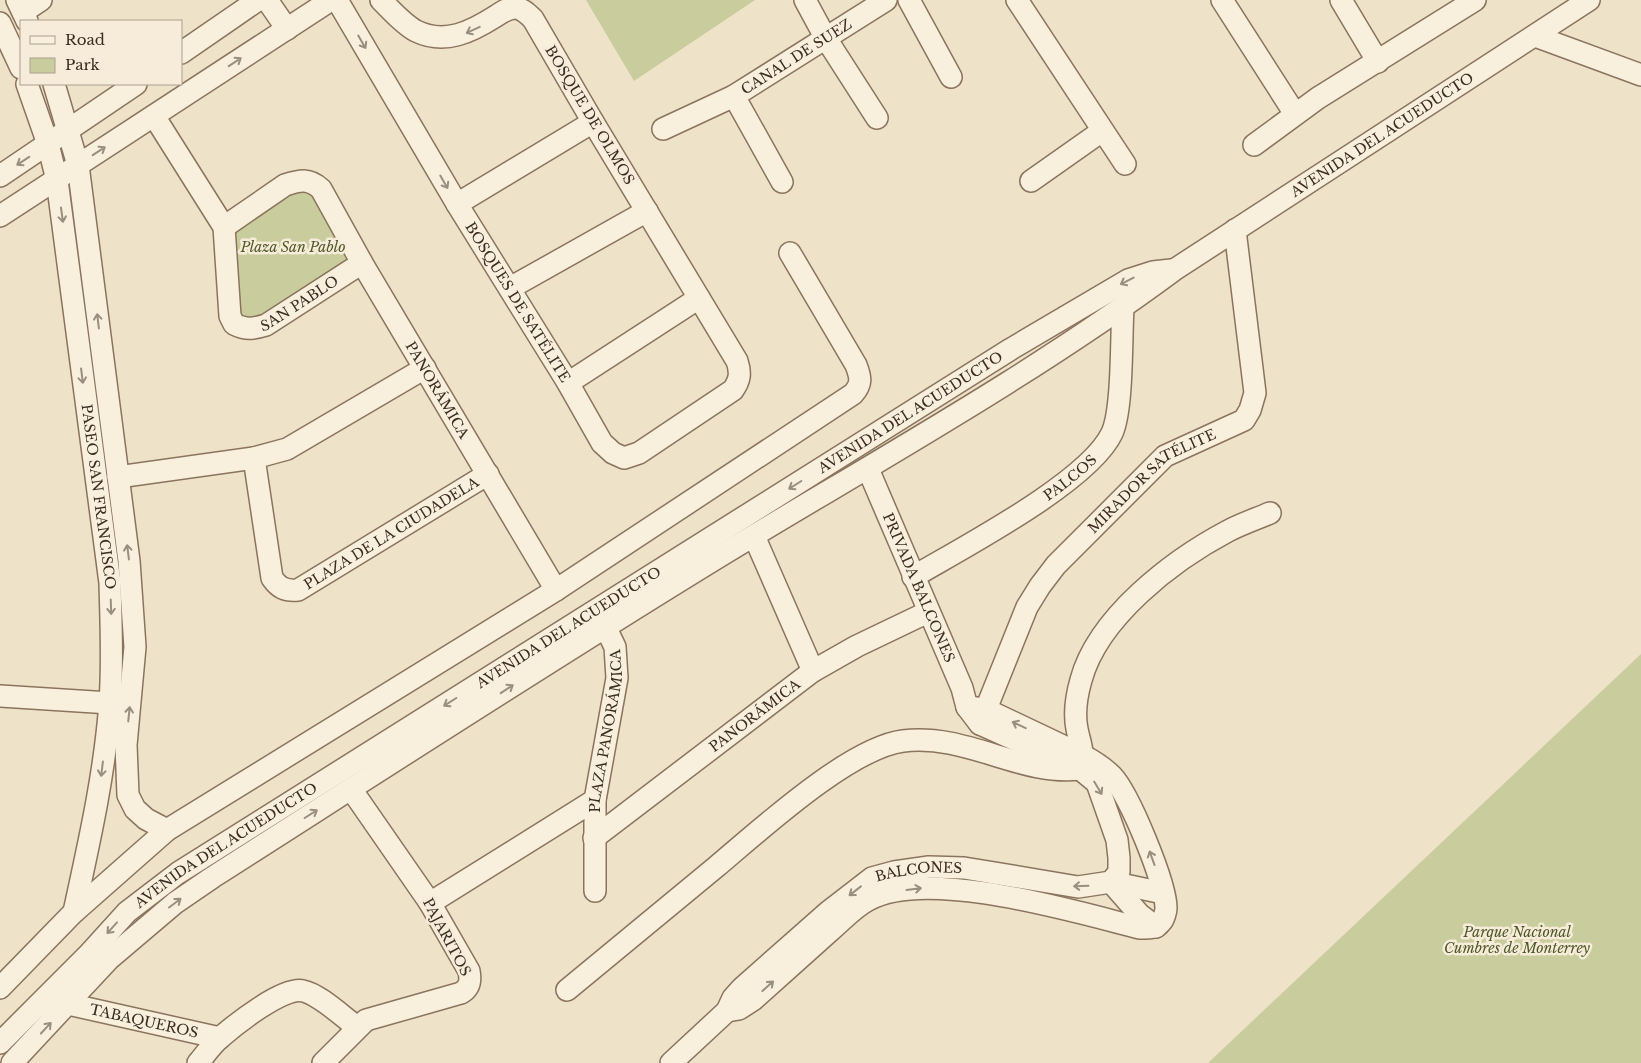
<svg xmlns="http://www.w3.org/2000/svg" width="1641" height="1063" font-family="'Libre Baskerville',serif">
<rect width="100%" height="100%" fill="#eee2c9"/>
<!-- green -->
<path fill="#c9cd9d" d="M586,0H755L634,81Z
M321,189L362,263L266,325L234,324V232L278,190Z
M1641,654V1063H1208Z"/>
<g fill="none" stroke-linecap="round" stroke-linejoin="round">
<!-- minor casing -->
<g stroke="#8b745e" stroke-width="24">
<g id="minor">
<path d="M17,0L27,21"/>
<path d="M267,0L287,29"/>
<path id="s1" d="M337,0L457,204L568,383L602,443L613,453L624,458L639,453L733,390C740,380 741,373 737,361L593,122L533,19C528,14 524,10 517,8C509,7 502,12 496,16C471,32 445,45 416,31C403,24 391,10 381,0"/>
<path d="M805,0L825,37L877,118"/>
<path d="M909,0L951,77"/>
<path d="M1017,0L1125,164"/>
<path d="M1222,0L1295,114"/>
<path d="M1341,0L1378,62"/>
<path d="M23,12L41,0"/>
<path d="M0,23L21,68"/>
<path d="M1535,36L1641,75"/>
<path d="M181,53L258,0"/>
<path id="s2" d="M27,84L48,144L57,180L110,583C111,623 113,662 110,702C105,773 89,843 74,912"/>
<path d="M54,84L78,165L129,561L135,647L126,745L128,795L135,809L146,819L167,830"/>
<path d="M734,96L782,182"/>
<path id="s3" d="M154,116L224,227L230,316L234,324C246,330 253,329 266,325L362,263"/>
<path id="s4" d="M663,129L734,96L886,0"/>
<path d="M1254,145L1318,98L1475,0"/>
<path d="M0,176L136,84"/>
<path d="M1031,181L1102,131"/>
<path d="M457,204L593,122"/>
<path d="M0,216L331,0"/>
<path id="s5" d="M224,227L285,185C300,180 309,178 321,189L362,263L556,590"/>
<path d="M510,288L647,211"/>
<path d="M568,383L699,298"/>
<path id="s6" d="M254,458L272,578C279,588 285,591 298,590L488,474"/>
<path id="s7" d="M868,469L962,688L967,707L980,724L1080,769L1097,783L1117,840L1119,858V872L1111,882L1139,914L1156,927"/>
<path d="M118,477L254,458L287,449L425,368"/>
<path d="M754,536L813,671"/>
<path id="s8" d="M913,577C962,548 1089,482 1112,433C1123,409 1121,337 1123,308"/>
<path d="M0,696L110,703"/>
<path id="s9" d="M980,724L1027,607L1040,586L1056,565L1165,456L1244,420L1250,410L1255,393L1235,230"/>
<path id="s10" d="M594,838L813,671L857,646L928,612"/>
<path id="s11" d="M595,891V800L617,678L615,647L605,626"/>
<path d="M430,903L595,800"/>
<path d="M0,988L74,912L167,830L556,590L853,394C862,384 861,378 856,365L790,253"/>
<path d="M567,990C617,949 666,908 716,867C759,831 849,748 903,741C967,733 1020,776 1080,769C1085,753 1080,744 1077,729C1074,714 1077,694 1081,680C1098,617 1173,560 1228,531C1241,524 1256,519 1270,513"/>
<path id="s12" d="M68,1004L220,1038"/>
<path d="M727,1011L739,1009L753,1000C779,977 804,954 830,931C842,921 854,907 868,900C927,867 1076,912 1140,928C1148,928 1156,929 1161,922C1164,919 1166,911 1166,908C1166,883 1129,794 1112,776C1104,768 1095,762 1084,756L985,709L967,707"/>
<path id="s13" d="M0,1043L88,955L127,912L178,873L1011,349L1128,280L1153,272L1171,270"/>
<path id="s14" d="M12,1063L109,959L175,903L213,877C382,769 550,660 720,556C873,463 1031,376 1174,270L1589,0"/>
<path d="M198,1063C205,1055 212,1044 221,1037C236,1024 284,986 303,991C319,994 343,1017 357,1027"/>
<path d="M323,1063L366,1020L461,993C470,988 471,981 469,971L430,903L351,789"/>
<path id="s15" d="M671,1063L727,1011L733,998L742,988L828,912L872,878L894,872L929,867L964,868L1078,887L1111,882L1163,893"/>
</g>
</g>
<!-- minor -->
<use href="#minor" stroke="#f9efdd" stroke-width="21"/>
</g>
<!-- one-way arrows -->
<defs><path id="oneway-shaft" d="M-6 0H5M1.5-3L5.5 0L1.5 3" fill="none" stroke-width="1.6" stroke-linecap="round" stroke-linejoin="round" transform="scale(1.25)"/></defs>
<g stroke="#9a8e7f">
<use href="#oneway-shaft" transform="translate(473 30) rotate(155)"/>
<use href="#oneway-shaft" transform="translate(362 42) rotate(60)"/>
<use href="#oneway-shaft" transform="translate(235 62) rotate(-33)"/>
<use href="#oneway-shaft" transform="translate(99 151) rotate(-33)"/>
<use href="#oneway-shaft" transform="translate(23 161) rotate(147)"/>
<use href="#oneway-shaft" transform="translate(444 182) rotate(60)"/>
<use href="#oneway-shaft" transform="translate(62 215) rotate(82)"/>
<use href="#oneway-shaft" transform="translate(1127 281) rotate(153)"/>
<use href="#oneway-shaft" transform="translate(98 321) rotate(-97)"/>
<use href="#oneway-shaft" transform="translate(82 376) rotate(83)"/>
<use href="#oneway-shaft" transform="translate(795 485) rotate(148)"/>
<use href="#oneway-shaft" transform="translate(128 552) rotate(-97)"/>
<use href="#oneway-shaft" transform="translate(111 607) rotate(88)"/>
<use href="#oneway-shaft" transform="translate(507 689) rotate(-33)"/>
<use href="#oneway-shaft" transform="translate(450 702) rotate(148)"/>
<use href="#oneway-shaft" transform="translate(129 714) rotate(-84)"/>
<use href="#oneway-shaft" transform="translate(1019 725) rotate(-155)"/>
<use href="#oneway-shaft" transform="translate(102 769) rotate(97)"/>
<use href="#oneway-shaft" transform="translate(1098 788) rotate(59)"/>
<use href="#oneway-shaft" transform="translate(311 814) rotate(-32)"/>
<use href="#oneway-shaft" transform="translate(1152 858) rotate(-110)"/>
<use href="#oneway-shaft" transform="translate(1081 886) rotate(178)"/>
<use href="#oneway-shaft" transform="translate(914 889) rotate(-7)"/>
<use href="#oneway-shaft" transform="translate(855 891) rotate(142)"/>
<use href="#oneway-shaft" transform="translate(175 903) rotate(-37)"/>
<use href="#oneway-shaft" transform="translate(112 928) rotate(132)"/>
<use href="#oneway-shaft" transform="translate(768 986) rotate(-42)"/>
<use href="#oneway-shaft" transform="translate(46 1028) rotate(-47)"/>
</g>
<g text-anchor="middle" stroke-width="5" stroke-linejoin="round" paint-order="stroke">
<!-- street labels -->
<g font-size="14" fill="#3b2d21" stroke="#f6ecd9">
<text dy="5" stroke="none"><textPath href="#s4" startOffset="152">CANAL DE SUEZ</textPath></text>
<text transform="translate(590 115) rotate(59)" y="5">BOSQUE DE OLMOS</text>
<text dy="5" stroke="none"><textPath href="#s14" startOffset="1660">AVENIDA DEL ACUEDUCTO</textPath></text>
<text dy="5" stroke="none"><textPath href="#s3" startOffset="302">SAN PABLO</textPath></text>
<text dy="5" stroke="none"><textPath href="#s1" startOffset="352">BOSQUES DE SATÉLITE</textPath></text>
<text dy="5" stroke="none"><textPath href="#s5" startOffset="345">PANORÁMICA</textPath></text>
<text dy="5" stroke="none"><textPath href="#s13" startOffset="1112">AVENIDA DEL ACUEDUCTO</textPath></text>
<text dy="5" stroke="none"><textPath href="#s8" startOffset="186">PALCOS</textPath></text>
<text dy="5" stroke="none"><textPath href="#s9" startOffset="306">MIRADOR SATÉLITE</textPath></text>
<text dy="5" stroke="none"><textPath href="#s2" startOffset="420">PASEO SAN FRANCISCO</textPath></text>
<text dy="5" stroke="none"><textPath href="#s6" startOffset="261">PLAZA DE LA CIUDADELA</textPath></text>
<text dy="5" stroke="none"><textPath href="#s7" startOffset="129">PRIVADA BALCONES</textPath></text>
<text dy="5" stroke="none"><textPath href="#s13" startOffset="708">AVENIDA DEL ACUEDUCTO</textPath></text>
<text dy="5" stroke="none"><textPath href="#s10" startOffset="202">PANORÁMICA</textPath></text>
<text dy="5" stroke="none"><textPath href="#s11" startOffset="161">PLAZA PANORÁMICA</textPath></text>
<text dy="5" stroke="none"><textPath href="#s13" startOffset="302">AVENIDA DEL ACUEDUCTO</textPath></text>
<text dy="5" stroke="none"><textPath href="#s15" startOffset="322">BALCONES</textPath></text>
<text transform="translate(447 937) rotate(62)" y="5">PAJARITOS</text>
<text dy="5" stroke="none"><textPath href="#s12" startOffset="78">TABAQUEROS</textPath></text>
</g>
<!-- park labels -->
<g font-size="14" font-style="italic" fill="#4d5728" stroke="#f6ecd9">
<text x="293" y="252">Plaza San Pablo</text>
<text x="1517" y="937">Parque Nacional<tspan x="1517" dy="16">Cumbres de Monterrey</tspan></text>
</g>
</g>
<!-- legend -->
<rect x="20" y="20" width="162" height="65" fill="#f6ecd9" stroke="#aba08f"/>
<rect x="30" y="36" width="25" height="8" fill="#f9efdd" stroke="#aba08f"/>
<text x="65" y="45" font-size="15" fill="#3b2d21">Road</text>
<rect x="30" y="58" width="25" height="15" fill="#c9cd9d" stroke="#aba08f"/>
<text x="65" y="70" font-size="15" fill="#3b2d21">Park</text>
</svg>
